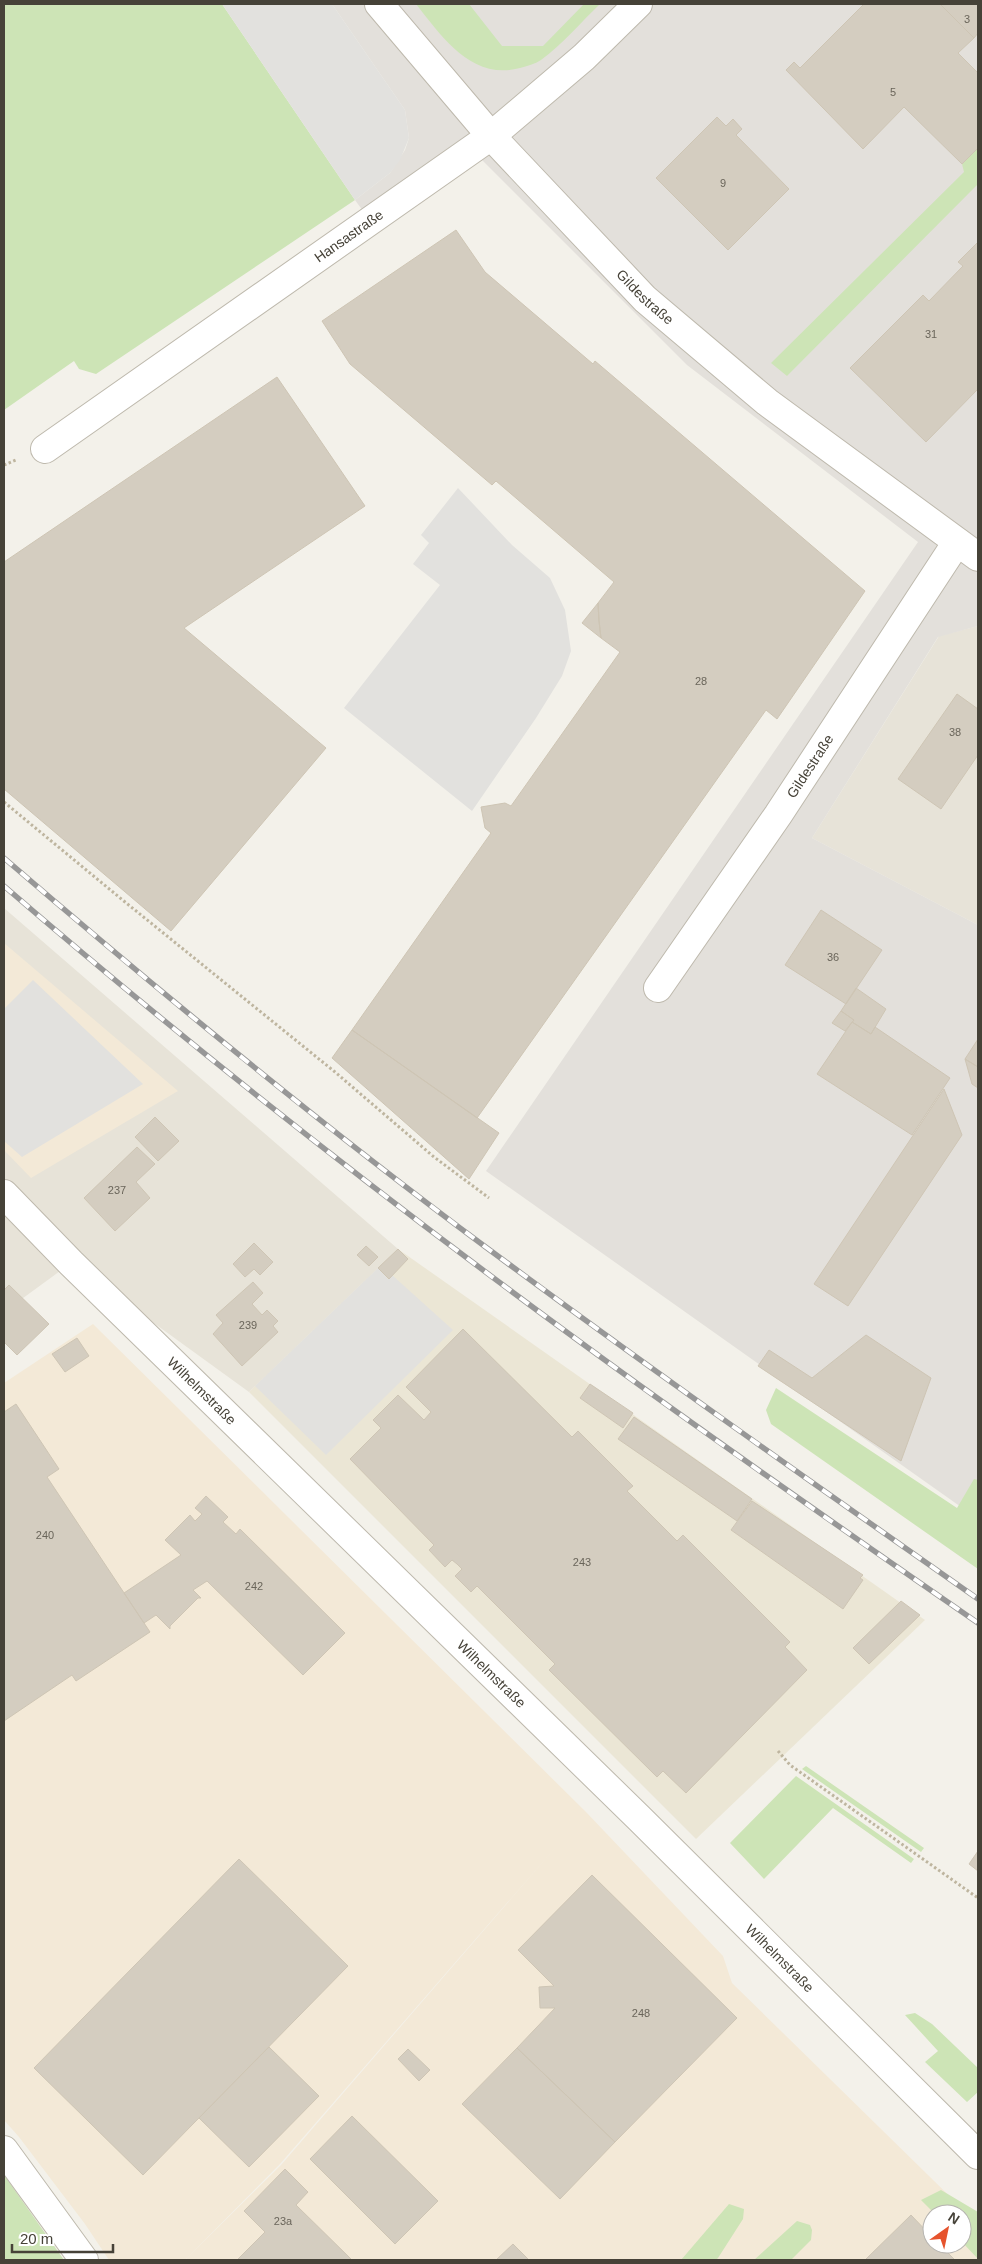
<svg xmlns="http://www.w3.org/2000/svg" width="982" height="2264" font-family="Helvetica,sans-serif">
<rect width="100%" height="100%" fill="#f3f1ea"/>
<!-- residential -->
<path fill="#e7e3d8" d="M978,626V925L812,838L939,636Z
M4,908L398,1249L249,1392L71,1263L4,1312Z"/>
<!-- commercial -->
<path fill="#f3e9d7" fill-rule="evenodd" d="M4,943L178,1091L31,1178L4,1150Z
M93,1324L586,1812L723,1956L732,1983L978,2224V2260H109L85,2224L19,2137L4,2120V1383ZM561,1841L281,2165L186,2259L280,2164ZM932,2214H962V2244H932Z"/>
<!-- industrial -->
<path fill="#e3e0db" d="M332,4H978V626L938,637L812,838L978,925V1519L486,1171L918,542L687,365L464,142L363,211L355,200L390,173L405,150L409,138L405,110Z"/>
<!-- education -->
<path fill="#ebe6d5" d="M398,1249L925,1620L696,1839L249,1392Z"/>
<!-- green -->
<path fill="#cde4b6" d="M4,4H222L355,200L96,374L79,369L74,361L4,410Z
M416,4H469L502,46H543L584,4H600C581,22 563,44 541,60C535,64 527,66 520,68C472,81 442,37 416,4Z
M978,148V184L787,376L771,363L964,172L962,164Z
M776,1388L957,1508L974,1479L978,1480V1569L771,1424L766,1410Z
M806,1766L924,1848L921,1852L802,1769Z
M796,1776L914,1859L911,1863L833,1808L764,1879L730,1843Z
M915,2013L932,2024L978,2068V2092L967,2102L925,2062L938,2051L905,2015Z
M4,2175L64,2260H4Z
M941,2190L978,2212V2259L962,2242V2214H935L921,2200Z
M729,2204L744,2209L743,2219L718,2258L716,2260H681Z
M797,2221L810,2225L812,2230L811,2240L791,2260H754Z"/>
<!-- parking -->
<path fill="#e2e1de" d="M222,4H332L405,110L409,138L400,160L390,173L355,200Z
M458,488L512,545L550,578L565,610L571,651L562,676L536,718L472,811L344,708L440,585L413,564L429,543L421,535Z
M33,980L143,1084L22,1157L4,1141V1009Z
M378,1268L388,1279L392,1275L453,1330L326,1455L255,1386Z"/>
<!-- building -->
<path fill="#d4cdc0" stroke="#cec5b4" d="M864,4H940L974,38L958,53L978,73V148L962,164L904,107L863,149L786,70L794,62L800,68Z
M940,4H978V33L974,38Z
M717,117L726,126L733,119L742,129L736,135L789,189L728,250L656,178Z
M456,230L485,272L593,364L595,361L865,591L777,719L766,710L477,1118L352,1030L491,833L485,828L481,807L505,803L511,806L620,652L601,638L599,621L598,603L614,582L496,481L492,485L350,364L322,321Z
M978,242V389L926,442L850,368L923,295L929,301L963,266L958,262Z
M277,377L365,506L184,628L326,748L171,931L4,789V562Z
M598,603L599,621L601,638L582,623Z
M957,694L978,709V755L941,809L898,779Z
M821,910L882,950L846,1004L785,965Z
M856,988L886,1009L871,1034L852,1022L854,1020L841,1011Z
M841,1011L854,1020L845,1031L832,1023Z
M852,1022L871,1034L875,1027L950,1078L912,1135L817,1074Z
M352,1030L499,1133L469,1179L332,1058Z
M978,1039V1067L965,1059Z
M965,1059L978,1067V1088L972,1084Z
M944,1089L962,1135L848,1306L814,1284Z
M155,1117L179,1141L158,1161L135,1137Z
M137,1147L155,1164L136,1182L150,1198L115,1231L84,1198Z
M254,1243L273,1262L260,1275L254,1269L245,1277L233,1264Z
M366,1246L378,1257L369,1266L357,1255Z
M398,1249L408,1259L389,1279L378,1268Z
M253,1282L263,1293L252,1304L262,1315L267,1310L278,1321L273,1326L278,1332L242,1366L213,1334L223,1323L216,1315Z
M9,1285L49,1324L17,1355L4,1342V1290Z
M463,1329L572,1437L578,1431L633,1486L627,1491L677,1541L683,1535L790,1642L785,1647L807,1670L686,1793L663,1771L657,1777L549,1670L555,1664L477,1586L471,1592L455,1576L462,1569L457,1564L452,1560L445,1567L429,1550L434,1545L350,1459L381,1428L373,1420L398,1395L424,1420L431,1412L406,1387Z
M866,1335L931,1378L901,1461L758,1366L769,1350L812,1378Z
M77,1338L89,1356L65,1372L52,1354Z
M590,1384L633,1413L623,1428L580,1398Z
M16,1404L59,1469L47,1477L150,1632L76,1681L72,1675L4,1721V1412Z
M634,1417L752,1499L737,1521L618,1439Z
M206,1496L228,1517L223,1522L236,1534L240,1529L345,1633L303,1675L207,1581L193,1590L201,1598H198L170,1626V1629L156,1615L144,1623L124,1593L181,1555L165,1540L190,1515L195,1521L202,1514L195,1508Z
M752,1501L863,1575L860,1578L863,1580L843,1609L731,1530Z
M901,1601L920,1615L869,1664L853,1648Z
M978,1851V1871L969,1864Z
M239,1859L348,1966L143,2175L34,2068Z
M592,1875L737,2018L615,2142L517,2048L555,2008H540L539,1987L554,1986L518,1950Z
M269,2047L319,2096L249,2167L199,2118Z
M517,2048L615,2142L560,2199L462,2104Z
M408,2049L430,2070L419,2081L398,2059Z
M352,2116L438,2201L395,2244L310,2159Z
M285,2169L308,2192L296,2205L352,2260H237L265,2232L244,2211Z
M911,2215L932,2237V2244H939L955,2260H865Z
M513,2244L529,2260H496Z"/>
<g fill="none" stroke-linecap="round" stroke-linejoin="round">
<!-- minor casing -->
<g stroke="#beb9ad" stroke-width="30">
<g id="minor">
<path id="s1" d="M379,4L491,136L645,299L767,402L978,557"/>
<path id="s2" d="M45,449L491,136L584,57L638,4"/>
<path id="s3" d="M658,988L778,815L957,542"/>
<path id="s4" d="M4,1194L71,1263L640,1819L978,2155"/>
<path d="M4,2150L84,2260"/>
</g>
</g>
<!-- path -->
<path stroke="#beb59f" stroke-width="3" stroke-dasharray="2.5 2.5" stroke-linecap="butt" d="M4,465L16,460
M4,802L125,902L335,1072L434,1157L489,1198
M778,1751L790,1765L978,1898"/>
<!-- minor -->
<use href="#minor" stroke="#fff" stroke-width="28"/>
<!-- rail casing -->
<g stroke="#979797" stroke-width="5.5">
<path id="rail" d="M4,858C161,993 321,1125 487,1248C649,1368 814,1484 978,1599
M4,886C187,1044 377,1193 572,1336C705,1434 842,1529 978,1623"/>
</g>
<!-- rail -->
<use href="#rail" stroke="#fff" stroke-width="4" stroke-dasharray="11" stroke-linecap="butt"/>
</g>
<g text-anchor="middle" stroke-width="4.5" stroke-linejoin="round" paint-order="stroke">
<!-- number labels -->
<g font-size="11" fill="#6a655a">
<text x="967" y="23">3</text>
<text x="893" y="96">5</text>
<text x="723" y="187">9</text>
<text x="931" y="338">31</text>
<text x="701" y="685">28</text>
<text x="955" y="736">38</text>
<text x="833" y="961">36</text>
<text x="117" y="1194">237</text>
<text x="248" y="1329">239</text>
<text x="45" y="1539">240</text>
<text x="582" y="1566">243</text>
<text x="254" y="1590">242</text>
<text x="641" y="2017">248</text>
<text x="283" y="2225">23a</text>
</g>
<!-- street labels -->
<g font-size="14" fill="#464238" stroke="#fff">
<text dy="5" stroke="none"><textPath href="#s2" startOffset="371">Hansastraße</textPath></text>
<text dy="5" stroke="none"><textPath href="#s1" startOffset="396">Gildestraße</textPath></text>
<text dy="5" stroke="none"><textPath href="#s3" startOffset="269">Gildestraße</textPath></text>
<text dy="5" stroke="none"><textPath href="#s4" startOffset="279">Wilhelmstraße</textPath></text>
<text dy="5" stroke="none"><textPath href="#s4" startOffset="684">Wilhelmstraße</textPath></text>
<text dy="5" stroke="none"><textPath href="#s4" startOffset="1089">Wilhelmstraße</textPath></text>
</g>
</g>
<!-- border -->
<rect width="982" height="2264" fill="none" stroke="#464238" stroke-width="10"/>
<!-- north arrow -->
<g transform="translate(947 2229) rotate(33)"><circle r="24" fill="#ffffff" stroke="#b5b3af"/>
<path d="M0-4L9 19L0 12L-9 19Z" fill="#e6532d"/>
<text y="-8" font-size="14" font-weight="bold" text-anchor="middle" fill="#464238">N</text>
</g>
<!-- scale -->
<path d="M12 2244v8h101v-8" fill="none" stroke="#464238" stroke-width="2.5"/>
<text x="20" y="2244" font-size="15" fill="#464238" stroke="#ffffff" stroke-width="4" paint-order="stroke">20 m</text>
</svg>
